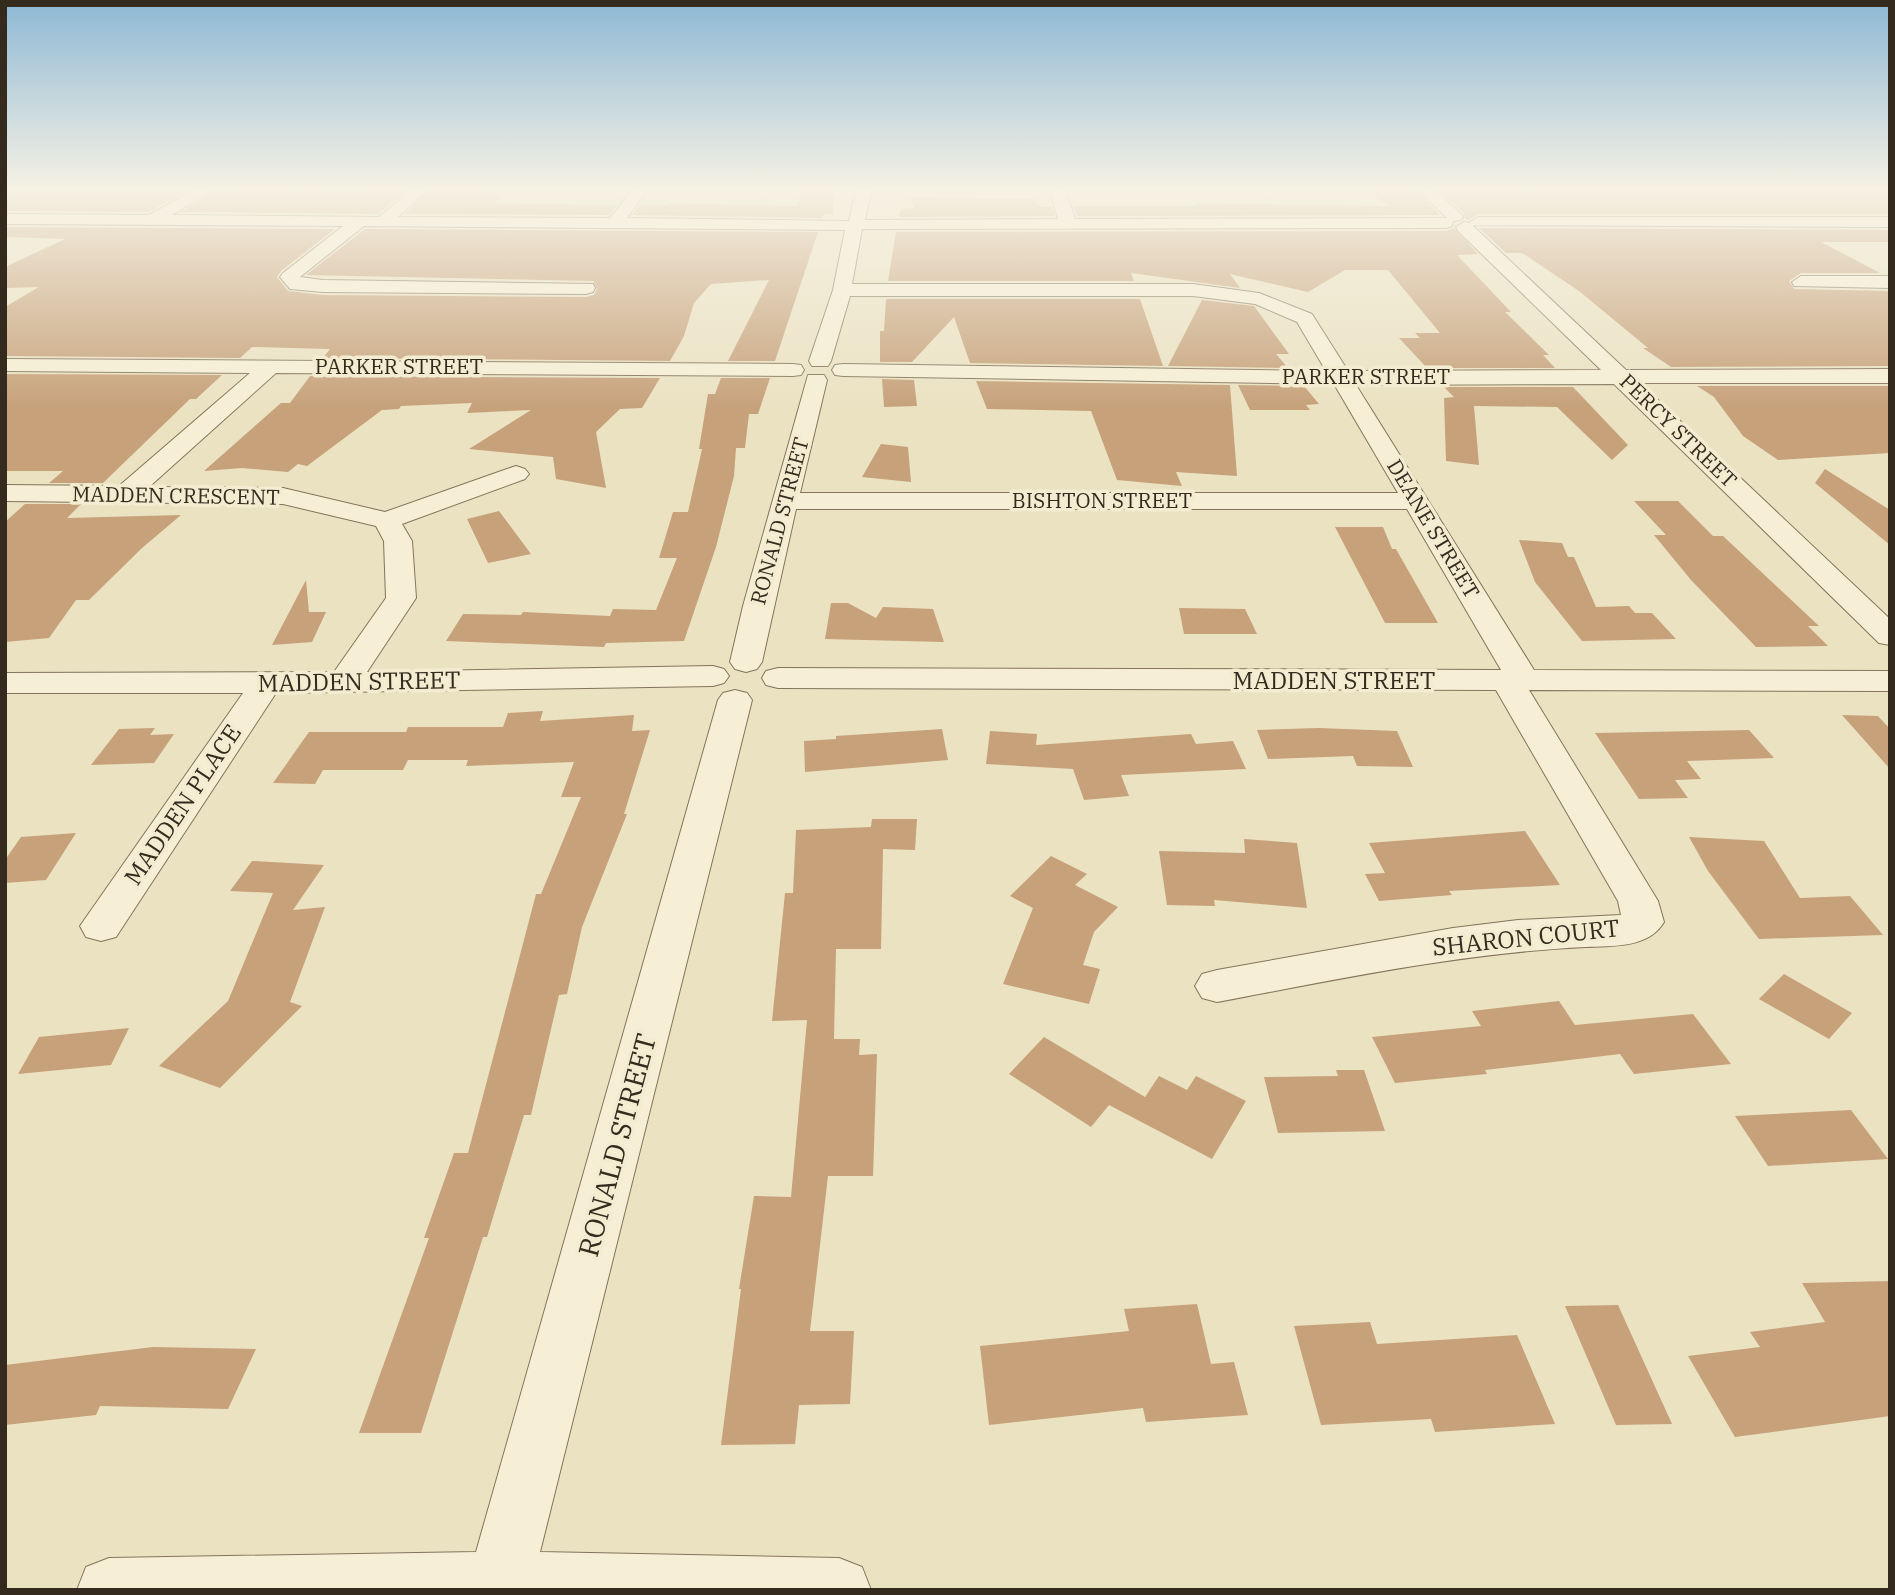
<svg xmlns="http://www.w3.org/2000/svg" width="1895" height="1595" font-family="'IBM Plex Serif',serif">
<rect width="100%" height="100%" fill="#ebe2c2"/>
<!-- building -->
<path fill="#c6a17a" d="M365,187H411L378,214L181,212L217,191L358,192Z
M433,187H488L484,192L506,193L495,203L617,205L609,215L405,214Z
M804,187H834L833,214H824L822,218L632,215L640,205H669L670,203L797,206Z
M1364,187H1412L1440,215L1077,216L1073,206H1197L1196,203L1388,206Z
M1434,187H1890V214H1478L1468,220L1465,219L1463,212Z
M5,190H189L148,212L5,211Z
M910,198L1032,199L1041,207H1052L1055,216L899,217L901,209L914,208Z
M5,227L335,229L281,271L277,277L288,291L323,295L586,297L594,295L597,289L593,281L306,275L365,229L818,232L775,361H728L769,280L711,284L694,303L684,336L670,361L323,358L330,349L252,347L240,358L5,356V307L39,287L5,288V267L65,239L5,237Z
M1454,228L1478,254L1457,255L1511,312H1505L1549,355H1543L1555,368H1427L1399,338H1420L1415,333H1440L1388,270H1345L1308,292L1230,274L1240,288L1131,273L1134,281H888L896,232L1446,231Z
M1479,228L1890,230V242H1821L1880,273H1801L1789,281L1794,289L1890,291V366L1671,367L1643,348H1648L1579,291L1522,253H1506Z
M886,299H1140L1163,366L970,363L954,317L912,362H880V331H884Z
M1202,300L1254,306L1289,354H1276L1288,368L1168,366Z
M5,374L222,375L196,399H190L103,483H49L63,471H5Z
M310,376L660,378L642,408L620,409L596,432L606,488L556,479L553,457L469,449L531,410L467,413L472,403L401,406L399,409L382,410L307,466L298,464L288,472L242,468L204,471L281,403H290Z
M721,378H770L758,414H749L745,448H736L734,476L716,547L684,641L606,643L604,647L446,641L463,614L521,615L523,612L610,616L613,609L656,610L677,558H659L673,512H688L702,449H699L708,394H715Z
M882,379L914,380L917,406L884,407Z
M976,381L1230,385L1237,476L1176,472L1182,486L1117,480L1091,411L987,409Z
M1238,385L1304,386L1319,404L1306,405L1310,410H1250Z
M1697,386H1890V453L1778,460L1743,436L1714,397Z
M1444,387H1573L1628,445L1612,460L1557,407L1474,406L1479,465L1446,461L1444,398L1454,397Z
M881,444L908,447L911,482L862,477Z
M1825,469L1890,510V545L1815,483Z
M1634,501H1678L1713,536H1723L1819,626H1808L1828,646L1756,647L1691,580L1654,535H1666Z
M25,504H81L67,518L181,515L142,548L89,600H76L49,638L5,642V522Z
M499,511L531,554L488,563L467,519Z
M1335,527H1383L1392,549H1396L1438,623H1385Z
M1519,540L1562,543L1568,557H1574L1596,607L1629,606L1635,613H1652L1676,639L1582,641L1535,582Z
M306,580L309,612H326L312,642L272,645Z
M831,603H848L876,618L883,607L933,609L944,642L825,639Z
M1179,608L1245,609L1257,634H1184Z
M543,711L540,721L634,715L632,731L650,730L624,814H627L582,927L567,994L559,995L531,1115H524L487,1237H483L421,1433H359L429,1238H424L454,1153H468L536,894H541L581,797H561L574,762L466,766L468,760H408L403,770H323L315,784L273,783L309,732H406L408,727H503L508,713Z
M1842,715L1878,716L1890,729V769Z
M155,728L150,735L174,734L154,763L91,765L119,729Z
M1319,728L1397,731L1413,767L1357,766L1353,756L1268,759L1257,730Z
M942,729L948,760L805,772L804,741L836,739V736Z
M1749,730L1774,758L1687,761L1701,779L1675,780L1688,798L1639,799L1595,733Z
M990,731L1037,734L1036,745L1191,734L1196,744L1233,741L1246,769L1121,775L1129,796L1084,800L1073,769L986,764Z
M872,819H917L915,850L883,849L881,949H836L834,1039H860L859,1055L877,1054L873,1176H828L810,1331H854L850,1404L799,1405L795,1444L721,1445L741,1289H739L754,1196L791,1197L807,1020L772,1021L785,893H793L796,830L871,827Z
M1525,831L1560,885L1449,891L1452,895L1379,901L1365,874L1385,873L1369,843Z
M76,833L46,880L5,883V860L21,837Z
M1689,837L1764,841L1800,898L1850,896L1883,935L1759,939L1708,871Z
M1244,839L1297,843L1307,908L1214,900L1215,906L1167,905L1159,851L1245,853Z
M1051,856L1087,874L1075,885L1118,907L1094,932L1083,965L1100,969L1089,1004L1003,984L1033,908L1010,896Z
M252,861L324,865L293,910L325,907L290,1002L302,1006L220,1088L159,1066L228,1001L273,893L230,891Z
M1784,974L1852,1013L1829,1039L1759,999Z
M1559,1001L1575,1025L1693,1014L1731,1064L1634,1074L1620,1054L1485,1070L1487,1074L1395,1083L1372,1037L1481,1026L1472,1011Z
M129,1028L111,1065L18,1074L39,1037Z
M1044,1037L1145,1097L1159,1076L1187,1090L1196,1076L1246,1101L1212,1159L1109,1105L1091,1127L1009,1074Z
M1336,1070H1364L1385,1131L1278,1133L1264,1077L1338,1076Z
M1851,1110L1888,1159L1768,1166L1735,1116Z
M1890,1281V1416L1735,1437L1688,1356L1760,1347L1750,1332L1825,1322L1802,1283Z
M1197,1304L1211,1364L1234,1362L1248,1415L1146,1422L1143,1408L989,1425L980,1346L1129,1331L1124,1309Z
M1618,1305L1672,1424L1616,1425L1565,1306Z
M1370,1322L1377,1344L1517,1335L1555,1424L1435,1432L1431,1419L1321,1425L1294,1326Z
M153,1347L256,1349L228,1409L100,1406L96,1415L5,1425V1365Z"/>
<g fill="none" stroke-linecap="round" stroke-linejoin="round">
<!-- minor casing -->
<g stroke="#83745b" stroke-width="2">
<path id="minor" d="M201,187H219L172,215L379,217L415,187H431L398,217L610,218L635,187H650L627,218L849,221L857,187H872L865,220L1058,219L1049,187H1064L1075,219L1447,218L1414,187H1431L1461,214L1463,217L1461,220L1453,221L1452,226L1446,228L862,229L852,284H1193L1259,293L1312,314L1348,371L1601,370L1458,231L1456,227L1464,222L1470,223L1626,370L1890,369V383H1640L1890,619V645L1879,643L1614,384L1356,385L1534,670L1890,671V691L1529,690L1658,901L1664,922C1649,948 1613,946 1586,947C1461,953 1340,979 1217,1002L1202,998L1195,986L1202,974L1217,970L1453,928L1518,920L1621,915L1618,901L1496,690L778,688L766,685L762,678L766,671L778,668L1501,670L1407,509H796L762,662L757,669L746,672L735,669L730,662L743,606L808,375H824L827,380L800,493H1398L1334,384L843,376L835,375L832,370L835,365L843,364L1326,371L1297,322L1255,304L1193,296H850L831,361L828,366H812L809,361L833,290L845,230L364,226L300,277L323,280L593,284L595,288L593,292L586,294L323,292L290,289L280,277L283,273L343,226L5,224V214L149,215Z
M1478,217H1890V227L1472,225L1470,222Z
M1801,276H1890V288L1794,286L1792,282Z
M5,359L793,364L801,365L804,370L801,375L793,376L276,373L149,487L283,488L385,512L507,469L516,466L525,469L529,474L525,479L402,524L412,541L416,598L367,672L713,666L724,669L729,676L724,683L713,686L276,693L116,937L101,941L86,937L80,926L243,693H5V673L334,672L386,598L384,541L376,526L283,504L5,501V485L119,486L250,373L5,371Z
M735,690L747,693L752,700L540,1552L839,1558L862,1567L871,1590H77L86,1567L109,1558L476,1552L718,700L723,693Z"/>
</g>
<!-- minor -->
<use href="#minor" fill="#f6efd5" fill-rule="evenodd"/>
</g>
<!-- sky -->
<linearGradient id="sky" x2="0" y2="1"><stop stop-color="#8db8d5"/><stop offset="0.46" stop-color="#f6f2e4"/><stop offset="1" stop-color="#f6f2e4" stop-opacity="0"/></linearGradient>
<rect width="1895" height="410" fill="url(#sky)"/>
<g text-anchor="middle" stroke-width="7" stroke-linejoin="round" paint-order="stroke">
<!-- far-street labels -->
<g font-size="21" fill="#342b1e" stroke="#f3ecd1">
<text x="399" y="374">PARKER STREET</text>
<text x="1366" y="384">PARKER STREET</text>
<text transform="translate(1678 431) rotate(44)" y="7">PERCY STREET</text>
<text transform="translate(176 496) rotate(1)" y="7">MADDEN CRESCENT</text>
<text x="1102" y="508">BISHTON STREET</text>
<text transform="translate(780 521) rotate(-75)" y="7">RONALD STREET</text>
<text transform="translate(1433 529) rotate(59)" y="7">DEANE STREET</text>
</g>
<!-- street labels -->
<g font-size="24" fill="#342b1e" stroke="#f3ecd1">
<text x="1334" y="689">MADDEN STREET</text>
<text transform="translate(359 682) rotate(-1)" y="8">MADDEN STREET</text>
<text transform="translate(183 805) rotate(-56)" y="8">MADDEN PLACE</text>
<text transform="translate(1526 938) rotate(-6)" y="8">SHARON COURT</text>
</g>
<!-- near-street labels -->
<g font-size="28" fill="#342b1e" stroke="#f3ecd1">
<text transform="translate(617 1145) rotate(-75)" y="10">RONALD STREET</text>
</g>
</g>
<!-- border -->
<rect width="1895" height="1595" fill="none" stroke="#342b1e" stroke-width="14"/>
</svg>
